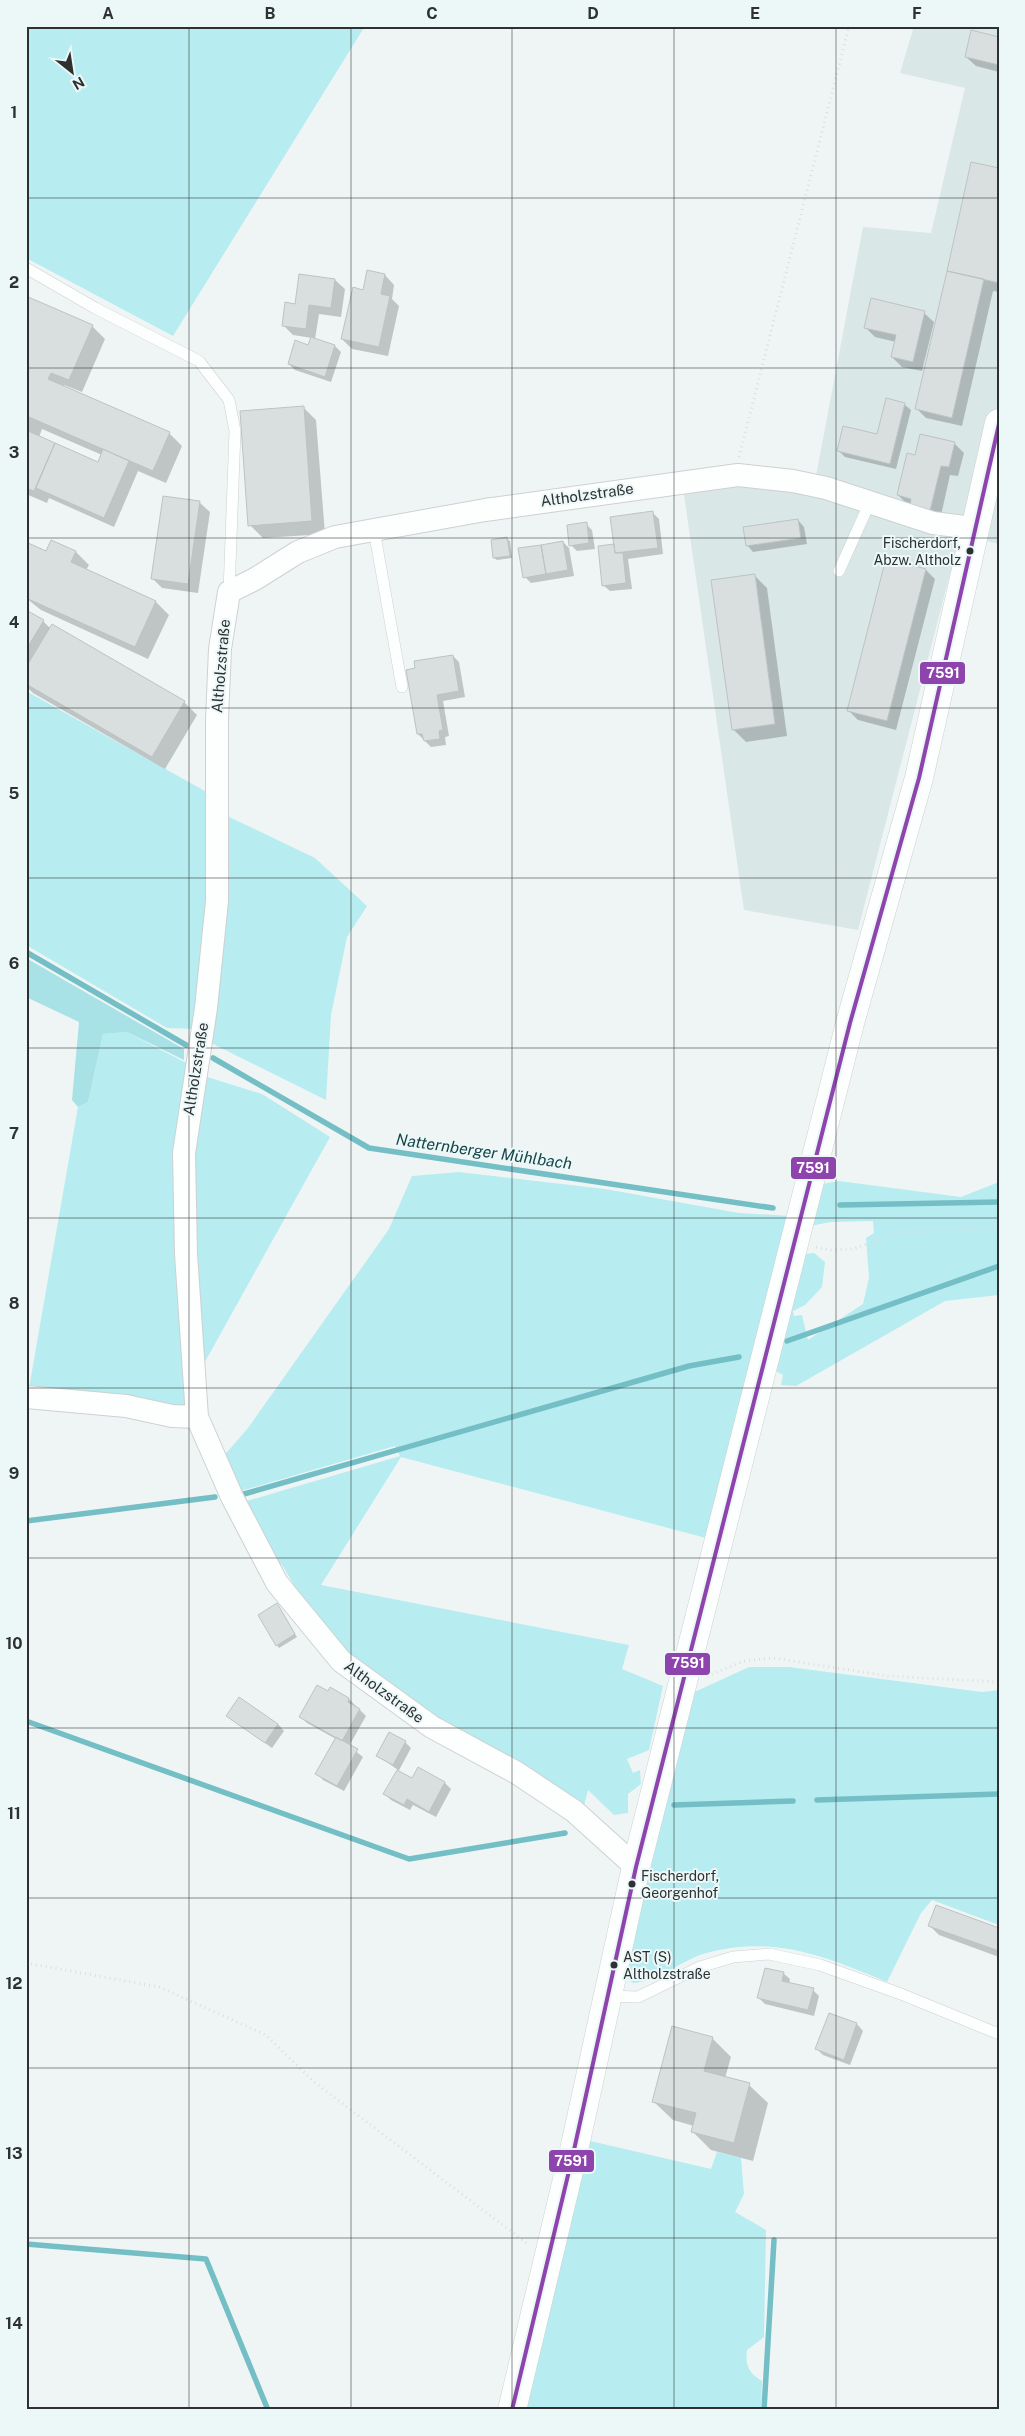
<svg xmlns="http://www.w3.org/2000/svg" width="1025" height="2436" font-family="'Public Sans',sans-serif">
<rect width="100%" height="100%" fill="#eff5f5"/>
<!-- built -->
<path fill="#dae7e7" d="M914,26H999V544L960,535L858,930L744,910L683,488L816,476L863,227L931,233L965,88L900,73Z"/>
<!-- green -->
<path fill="#b7ecf0" d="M26,26H365L173,336L26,258Z
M26,691L212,795L211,891L196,1029L167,1028L26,945Z
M225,815L315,858L367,906L347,937L331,1015L326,1100L211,1043Z
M127,1032L190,1065L193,1404L184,1414L28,1394L78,1107L88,1102L103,1034Z
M201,1075L262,1094L330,1137L201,1369L190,1163Z
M459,1172L605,1189L739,1213L790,1216L706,1538L401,1457L321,1585L629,1645L622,1669L663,1686L649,1750L627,1759L633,1773L640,1770L641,1784L628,1794V1813L614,1815L588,1790L584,1806L468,1740L357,1663L308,1608L282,1565L264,1551L240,1503L400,1456L395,1446L241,1491L222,1458L248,1428L389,1229L412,1176Z
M839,1181L961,1197L999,1182V1295L945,1301L796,1386L781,1385L783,1375L769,1367L798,1255L814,1253L825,1262L822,1287L805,1305L793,1311L794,1316L802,1315L808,1340L863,1304L869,1278L866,1238L874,1233L873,1221L831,1222L810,1226L817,1185Z
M749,1667H789L982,1692L999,1690V1925L932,1900L921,1913L887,1982C824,1956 772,1934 703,1954C679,1962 659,1981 633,1983L623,1975L688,1695Z
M586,2140L711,2169L717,2152L741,2158L744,2194L735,2212L766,2230L764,2337L747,2350C745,2366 749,2373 762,2381L761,2410H523Z"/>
<!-- forest -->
<path fill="#a8e2e6" d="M26,958L184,1049V1060L127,1032L103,1034L88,1102L78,1107L72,1100L79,1022L26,997Z"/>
<!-- shadow -->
<path fill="#0003" fill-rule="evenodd" d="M999,38V72L976,66L966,57Z
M999,169V292L993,291L962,426L926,418L917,409Z
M368,272L385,275L394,285L392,299L399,306L388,356L352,349L342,339L364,291Z
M300,275L335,280L345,289L341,317L319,314L315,339L335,346L341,352L331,382L295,370L289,364L309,346L312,338L293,335L283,325L296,305Z
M26,297L92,326L105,339L82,392L64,385L63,387L169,433L182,446L166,483L138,471L114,527L49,498L47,503L26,494ZM42,429L102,455L99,463L39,437Z
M924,313L934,322L922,371L902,367L892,357L896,342L875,337L865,327Z
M904,404L911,410L896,469L845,457L838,450L878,436Z
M303,407L316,420L325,534L263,538L250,525Z
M954,443L964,453L958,476L950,475L940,520L908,505L898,495L916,456Z
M164,498L200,503L210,512L198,593L162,588L153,579Z
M652,512L659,519L663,554L628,559L632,589L610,591L603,585L616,545Z
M798,520L804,527L807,544L753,552L747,545Z
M586,524L592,530L595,549L577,551L571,545Z
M507,539L510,541L512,558L497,560L494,558Z
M52,541L76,552L89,565L86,570L156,602L169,615L148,659L41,610L26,598V543L47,553Z
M563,542L569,548L574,576L531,583L525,577Z
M926,570L935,579L896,730L858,720L848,710Z
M754,575L767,588L787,736L746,742L733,729Z
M26,611L43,621L50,628L184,702L197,715L165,769L33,693L26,686Z
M453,656L459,662L465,697L443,701L449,736L445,737L446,745L431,747L418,734Z
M277,1605L297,1637L279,1648L277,1645Z
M329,1692L349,1699L366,1716L349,1746L363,1757L344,1791L323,1780L317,1773L336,1739L307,1723L300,1716Z
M227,1716L278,1724L284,1731L272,1748Z
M405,1742L411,1748L398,1772L412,1780L445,1783L451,1789L436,1817L413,1805L410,1810L391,1800L385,1794L398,1770L377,1755Z
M929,1925L999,1929V1957L939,1935Z
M783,1973L790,1979L789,1984L813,1990L819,1996L814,2016L765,2004L759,1998Z
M830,2014L857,2024L863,2031L850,2065L823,2055L817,2049Z
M712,2038L731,2057L725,2078L749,2085L768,2103L753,2161L711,2150L692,2131L694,2126L673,2120L654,2102Z"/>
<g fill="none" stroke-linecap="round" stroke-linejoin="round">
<!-- stream -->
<path stroke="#74bfc5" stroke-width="5.5" d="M26,952L186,1045
M213,1058L369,1148L773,1208
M840,1205L999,1202
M787,1341L999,1266
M244,1494L689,1366L739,1357
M26,1521L215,1497
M26,1721L409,1859L565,1833
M817,1800L999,1794
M674,1805L793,1801
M26,2244L206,2259L268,2410
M764,2410L774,2240"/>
</g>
<!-- building -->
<path fill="#d9dede" stroke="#bec2c2" d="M971,30L999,37V65L965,57Z
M971,162L999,168V283L947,271Z
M367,270L385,274L381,294L390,296L379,347L341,339L353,287L363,290Z
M947,271L984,279L952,418L915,409Z
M299,274L335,279L331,308L309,305L306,329L282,326L285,302L295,304Z
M26,296L93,325L69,380L51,373L48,379L170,432L153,471L29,417L26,424Z
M871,298L925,311L913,362L891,357L896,335L864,328Z
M311,337L335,345L325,377L288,364L295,340L308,345Z
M886,398L905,403L890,464L837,451L843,426L877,434Z
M304,406L312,521L248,526L240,411Z
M26,430L55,443L34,491L26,488Z
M920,434L955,442L949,467L941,466L930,511L910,506L911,499L897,495L907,453L915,455Z
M55,443L98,462L103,449L129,461L104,518L36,488Z
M163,496L200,501L188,584L151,579Z
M653,511L658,548L615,553L610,517Z
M798,519L801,538L746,546L743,527Z
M587,522L589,543L569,546L567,525Z
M507,537L510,556L493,558L491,540Z
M51,540L76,551L71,562L156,601L135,647L26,598L29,593L26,592V542L46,551Z
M563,541L568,570L546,574L541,545Z
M614,544L615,553H623L626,583L602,586L598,546Z
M541,545L546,574L523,578L518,548Z
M886,558L926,569L887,721L847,711Z
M755,574L775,724L732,730L711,580Z
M26,610L44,620L26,650Z
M52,624L185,701L152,757L26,684V667Z
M453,655L459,691L437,695L443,730L439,731L440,739L424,741L422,734H417L406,670L415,668L414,661Z
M277,1603L295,1634L276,1646L258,1615Z
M317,1685L328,1691L330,1687L349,1698L348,1702L360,1709L342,1741L299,1717Z
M239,1697L278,1724L265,1743L226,1716Z
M389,1732L406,1741L393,1765L376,1756Z
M336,1737L358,1749L337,1786L315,1774Z
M418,1767L445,1782L429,1812L407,1799L404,1805L383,1794L397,1770L412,1778Z
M936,1905L999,1928V1951L928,1926Z
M765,1968L784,1972L782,1981L814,1988L808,2010L757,1998Z
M829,2013L857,2023L844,2060L815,2049Z
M672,2026L713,2037L704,2071L750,2083L734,2143L691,2132L696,2113L652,2102Z"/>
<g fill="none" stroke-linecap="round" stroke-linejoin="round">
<!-- service casing -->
<g stroke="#cdd1d1" stroke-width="12">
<path id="service" d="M26,268L95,308L199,361L229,400L235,431L229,592
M374,530L402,687
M839,571L870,502
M608,1996L638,1997L700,1967L733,1957L769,1954L820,1965L901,1994L999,2034"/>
</g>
<!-- minor casing -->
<g stroke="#cdd1d1" stroke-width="24">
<path id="minor" d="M26,1397L126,1406L172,1416L197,1417
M636,1867L574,1811L517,1773L432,1727L341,1661L277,1583L232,1497L197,1417L186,1254L184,1153L206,1008L217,901V719L220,649L229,592L255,579L298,552L335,537L485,510L738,475L793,481L826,488L933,523L973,528"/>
</g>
<!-- tertiary casing -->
<g stroke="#cdd1d1" stroke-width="29">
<path id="tertiary" d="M512,2410L574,2150L636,1867L850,1023L919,778L999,423"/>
</g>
<!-- path -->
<path stroke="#dcdede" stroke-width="3" stroke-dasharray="1 4" stroke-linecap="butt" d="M739,457L849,26
M816,1247L829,1250L854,1249L896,1232L990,1229L999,1225
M707,1676L744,1661L773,1658L888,1676L999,1682
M26,1963L159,1987L266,2035L314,2082L529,2245"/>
<!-- service -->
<use href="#service" stroke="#fdfefe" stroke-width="11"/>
<!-- minor -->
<use href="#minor" stroke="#fdfefe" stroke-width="22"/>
<!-- tertiary -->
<use href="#tertiary" stroke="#fdfefe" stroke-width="28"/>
<!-- bus-1 casing -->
<g stroke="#ecf7f8" stroke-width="8">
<path id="bus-1" d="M512,2410L574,2150L636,1867L850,1023L919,778L999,424"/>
</g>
<!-- bus-1 -->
<use href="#bus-1" stroke="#8e44ad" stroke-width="4"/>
</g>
<!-- grid -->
<path fill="none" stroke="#2d3131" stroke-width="1" stroke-opacity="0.55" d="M189,26V2410M351,26V2410M512,26V2410M674,26V2410M836,26V2410M26,198H999M26,368H999M26,538H999M26,708H999M26,878H999M26,1048H999M26,1218H999M26,1388H999M26,1558H999M26,1728H999M26,1898H999M26,2068H999M26,2238H999"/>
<!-- markers -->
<g fill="#2d3131" stroke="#ecf7f8" stroke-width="2">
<circle cx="970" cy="551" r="4.5"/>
<circle cx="632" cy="1884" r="4.5"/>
<circle cx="614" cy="1965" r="4.5"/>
</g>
<g text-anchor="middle" stroke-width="4" stroke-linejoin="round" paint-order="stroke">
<!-- bus labels -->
<g font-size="14" fill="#2d3131" stroke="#ecf7f8" text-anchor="start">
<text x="961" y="548" text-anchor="end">Fischerdorf,<tspan x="961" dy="17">Abzw. Altholz</tspan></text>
<text x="641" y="1881">Fischerdorf,<tspan x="641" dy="17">Georgenhof</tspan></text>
<text x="623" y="1962">AST (S)<tspan x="623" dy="17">Altholzstraße</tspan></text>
</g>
<!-- street labels -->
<g font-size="15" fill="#2d3131" stroke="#ecf7f8">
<text transform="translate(587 495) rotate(-8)" y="5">Altholzstraße</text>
<text transform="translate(221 666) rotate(-85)" y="5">Altholzstraße</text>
<text transform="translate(196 1069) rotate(-81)" y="5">Altholzstraße</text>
<text transform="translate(384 1692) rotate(36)" y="5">Altholzstraße</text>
</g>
<!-- water labels -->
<g font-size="16" font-style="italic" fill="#174649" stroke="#ecf7f8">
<text transform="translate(484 1151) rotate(8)" y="6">Natternberger Mühlbach</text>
</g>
</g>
<g stroke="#ecf7f8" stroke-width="2">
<rect x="919" y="661" width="47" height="24" rx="5" fill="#8e44ad"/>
<rect x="790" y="1156" width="47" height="24" rx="5" fill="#8e44ad"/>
<rect x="664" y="1652" width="47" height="24" rx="5" fill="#8e44ad"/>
<rect x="548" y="2149" width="47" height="24" rx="5" fill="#8e44ad"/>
</g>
<g font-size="14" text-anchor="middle" font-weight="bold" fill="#fff">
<text x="943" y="678">7591</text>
<text x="813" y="1173">7591</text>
<text x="688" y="1668">7591</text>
<text x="571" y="2166">7591</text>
</g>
<!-- border -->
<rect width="1025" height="2436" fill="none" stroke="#ecf7f8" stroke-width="55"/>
<!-- north arrow -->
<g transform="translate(72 72) rotate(150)" stroke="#ecf7f8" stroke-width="4" paint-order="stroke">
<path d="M0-4L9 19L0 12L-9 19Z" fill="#2d3131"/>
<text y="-8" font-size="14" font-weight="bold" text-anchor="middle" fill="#2d3131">N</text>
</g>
<rect x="28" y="28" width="970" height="2380" fill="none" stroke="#2d3131" stroke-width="2"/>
<g font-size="16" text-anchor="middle" font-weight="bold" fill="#2d3131">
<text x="108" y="19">A</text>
<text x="270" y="19">B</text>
<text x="432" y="19">C</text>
<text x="593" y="19">D</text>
<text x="755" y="19">E</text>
<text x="917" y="19">F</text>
<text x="14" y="118">1</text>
<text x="14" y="288">2</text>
<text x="14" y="458">3</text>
<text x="14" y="628">4</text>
<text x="14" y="799">5</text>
<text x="14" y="969">6</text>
<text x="14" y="1139">7</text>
<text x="14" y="1309">8</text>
<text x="14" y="1479">9</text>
<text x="14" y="1649">10</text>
<text x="14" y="1819">11</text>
<text x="14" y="1989">12</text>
<text x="14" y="2159">13</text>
<text x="14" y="2329">14</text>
</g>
</svg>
